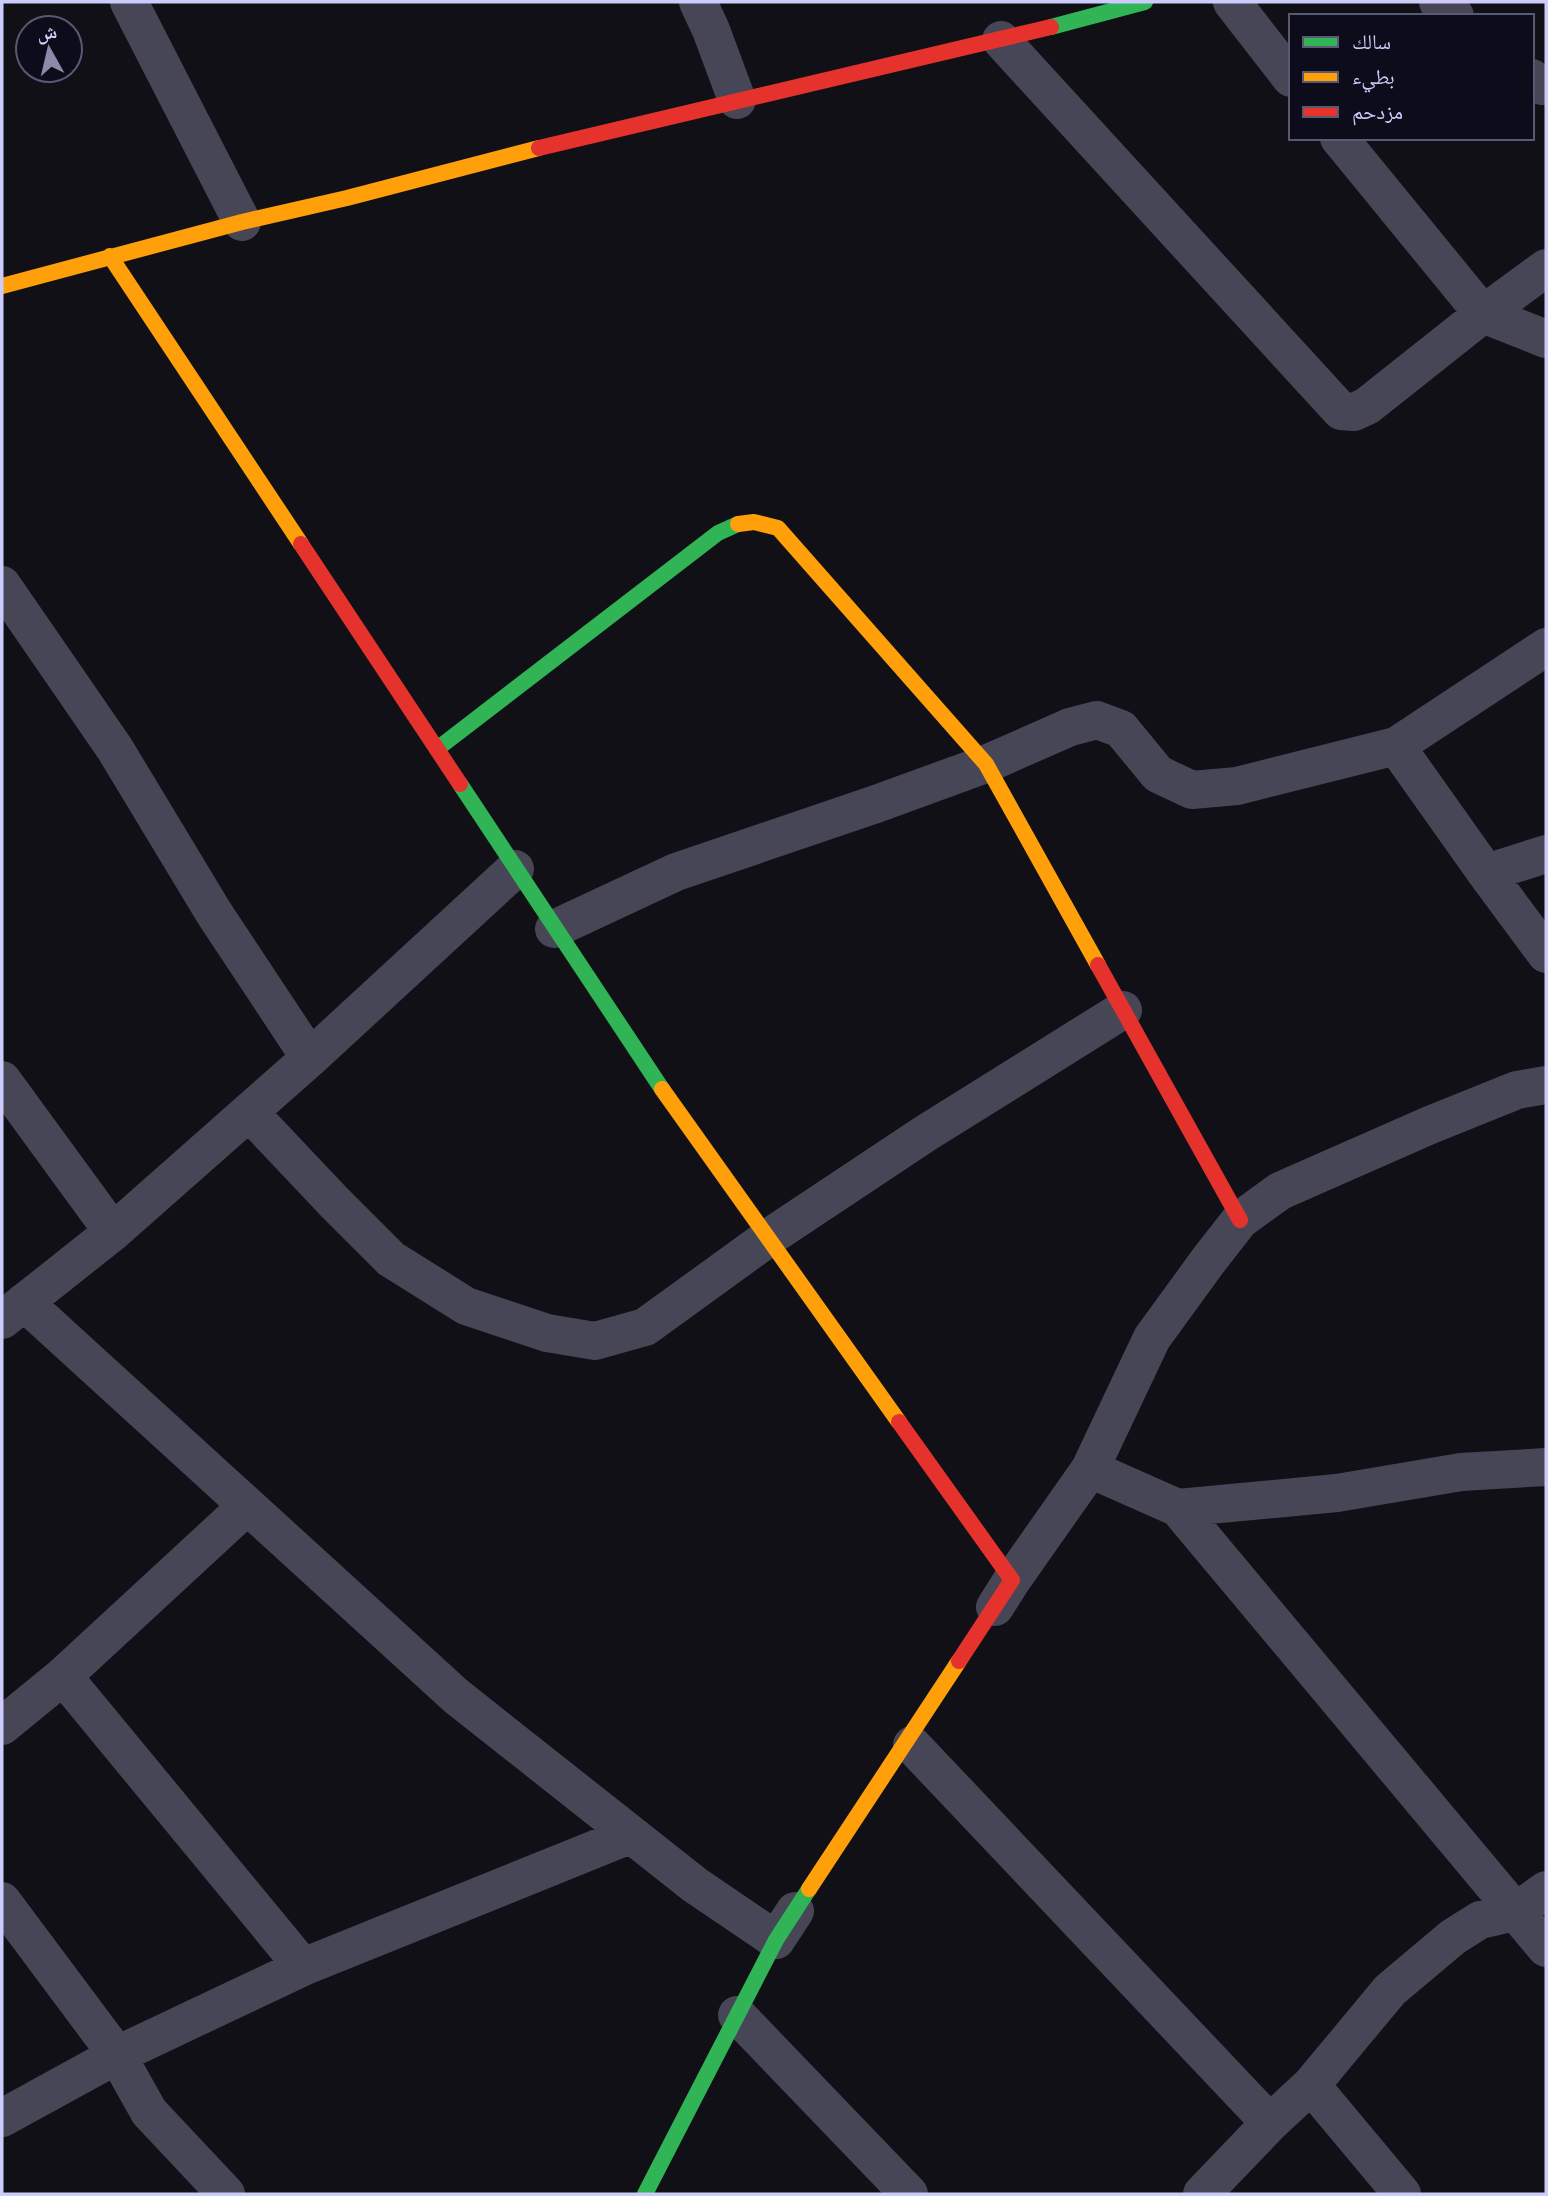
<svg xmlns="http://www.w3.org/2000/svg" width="1548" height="2196" font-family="'Source Sans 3','Noto Naskh Arabic',sans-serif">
<rect width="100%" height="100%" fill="#101016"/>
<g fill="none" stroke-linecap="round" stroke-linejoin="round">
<!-- street -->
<path stroke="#464657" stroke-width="38" d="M129,2L242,222
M698,2L711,30L737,100
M1232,2L1291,78
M1438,2L1455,16
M1001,40L1341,411L1354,412L1367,406L1483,314L1546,268
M1532,78L1542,86
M1339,138L1483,314L1546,339
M2,585L115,749L214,913L310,1058
M1546,647L1396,746L1486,873L1546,954
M1486,873L1546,854
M554,929L676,872L876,804L986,764L1070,727L1097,720L1121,729L1158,774L1192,790L1237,786L1396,746
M2,1080L113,1232
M249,1112L334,1202L391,1259L466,1306L547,1333L595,1341L645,1327L768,1238L926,1133L1123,1010
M24,1302L456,1696L695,1885L776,1940L795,1911
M2,1320L113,1232L310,1058L515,869
M1090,1469L1178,1508L1337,1493L1461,1472L1546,1467
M1178,1508L1546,1948
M995,1607L1012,1580L1090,1469L1152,1338L1208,1261L1240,1220L1280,1191L1430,1125L1517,1090L1546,1085
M63,1676L247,1506
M2,1726L63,1676L303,1967
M912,1745L1270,2123
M2,1901L117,2055L149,2112L226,2194
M737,2015L909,2194
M1311,2085L1402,2194
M2,2118L117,2055L303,1967L630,1835
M1202,2194L1270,2123L1311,2085L1390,1990L1453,1937L1480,1920L1515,1912L1546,1890"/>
<!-- fast -->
<path stroke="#30b455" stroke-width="16" d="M1051,27L1145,2
M437,749L718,533L738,524
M460,784L662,1089
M645,2194L776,1940L809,1889"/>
<!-- slow -->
<path stroke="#ff9f0a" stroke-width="16" d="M110,256L301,544
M2,286L242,222L347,198L539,148
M738,524L754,522L778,528L986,764L1098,965
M662,1089L899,1422
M809,1889L959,1661"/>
<!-- jam -->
<path stroke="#e5322d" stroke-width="16" d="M539,148L1051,27
M301,544L460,784
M1098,965L1240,1220
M899,1422L1012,1580L959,1661"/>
</g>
<!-- border -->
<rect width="1548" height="2196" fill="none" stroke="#cbccfa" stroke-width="7"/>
<!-- legend -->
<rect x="1289" y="14" width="245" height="126" fill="#0d0c1a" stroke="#595974" stroke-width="2"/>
<rect x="1303" y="37" width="35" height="10" fill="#30b455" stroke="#595974" stroke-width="2"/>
<text x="1352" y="49" font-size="21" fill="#cbccfa">سالك</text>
<rect x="1303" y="72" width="35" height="10" fill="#ff9f0a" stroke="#595974" stroke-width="2"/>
<text x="1352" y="84" font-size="21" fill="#cbccfa">بطيء</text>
<rect x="1303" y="107" width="35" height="10" fill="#e5322d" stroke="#595974" stroke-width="2"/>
<text x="1352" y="119" font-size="21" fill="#cbccfa">مزدحم</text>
<!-- north arrow -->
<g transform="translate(49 49) rotate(352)"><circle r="33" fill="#0d0c1a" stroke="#595974" stroke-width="2"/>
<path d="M0-5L12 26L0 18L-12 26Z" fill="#8a8aaa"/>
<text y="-10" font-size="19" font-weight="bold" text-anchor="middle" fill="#cbccfa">ش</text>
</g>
</svg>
